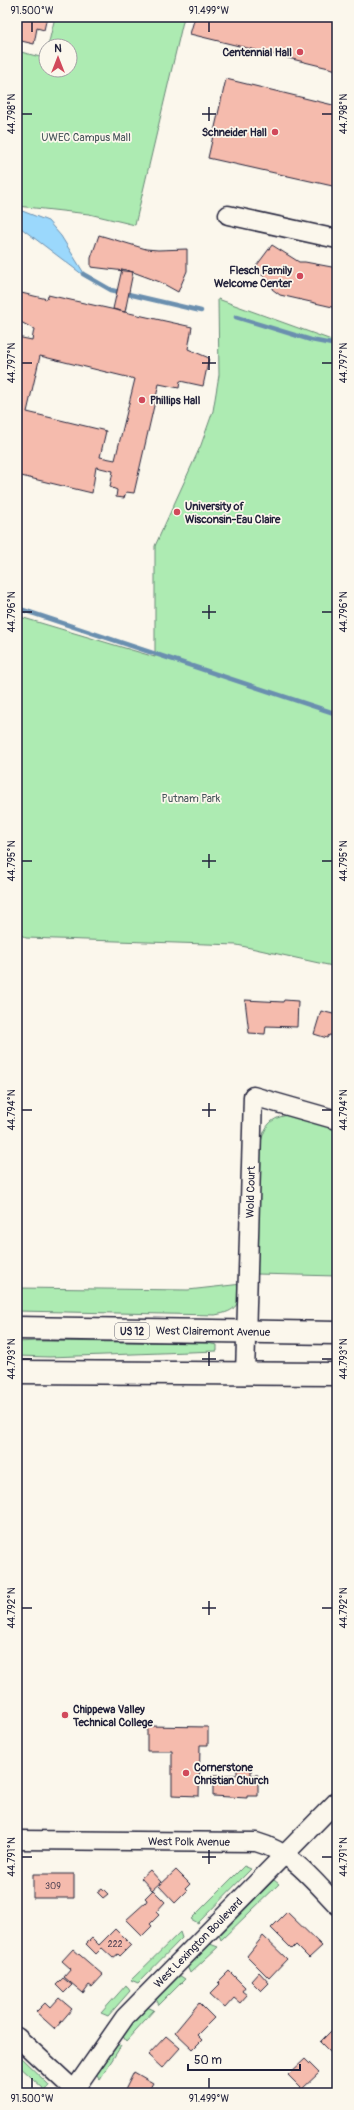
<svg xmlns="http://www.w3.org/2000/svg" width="354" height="2110" font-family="Pangolin,sans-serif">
<rect width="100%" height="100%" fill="#fbf7ec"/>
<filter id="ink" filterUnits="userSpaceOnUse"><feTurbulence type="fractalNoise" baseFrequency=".025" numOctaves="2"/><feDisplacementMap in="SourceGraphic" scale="8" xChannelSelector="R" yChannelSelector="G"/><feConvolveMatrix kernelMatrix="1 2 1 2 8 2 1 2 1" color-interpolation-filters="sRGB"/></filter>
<g filter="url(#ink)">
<!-- green -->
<path fill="#adebb2" stroke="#688676" d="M55,17H184L135,225L89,214L17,206V51L44,58L46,53V70H70V46H48Z
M218,299L337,342V967L237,945L26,938L17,932V616L155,657V546L201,445L213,411L219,375Z
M296,1114L337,1126V1276L257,1274L260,1146C265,1123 272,1116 296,1114Z
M242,1284C238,1305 238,1311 215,1315L17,1311V1288L188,1290Z
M38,1341L207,1343L217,1345V1351L49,1357L17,1356V1342Z
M244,1866L251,1869L198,1923L191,1919Z
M274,1880L279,1884L221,1940L219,1935Z
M180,1932L182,1938L138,1983L131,1980Z
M210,1944L218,1947L190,1973L187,1966Z
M179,1975L185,1979L159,2005L156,1999Z
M126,1985L130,1991L108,2016L101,2013Z
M147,2007L154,2010L126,2041L122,2035Z
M116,2044L121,2046L100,2079L96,2074Z
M17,2054L49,2085L46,2091L17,2064Z"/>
<!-- water -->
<path fill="#9bd8fc" stroke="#6b8faf" d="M17,209L48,221L61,236L87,278L17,225Z"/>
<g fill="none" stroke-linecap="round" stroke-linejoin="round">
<!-- stream -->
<path stroke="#6b8faf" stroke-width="4.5" d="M83,274L111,290L201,311
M236,317L311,340L337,345
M17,608L337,714"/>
</g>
<!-- building -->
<path fill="#f5bbad" stroke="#22223b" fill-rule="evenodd" d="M17,17H47L44,30L37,28L34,44L17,40Z
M195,17H337V70L190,34Z
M226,79L337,106V187L208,158Z
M99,235L146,249L158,250L187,249V271L178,292L160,282L133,272L91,267V258Z
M272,245L299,262H305L337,268V308L280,295L272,289L274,284L254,269Z
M122,269L133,272L125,312L113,309Z
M17,292L47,299L48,295L192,327L188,349L209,358L203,386L180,381L179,388L159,384L134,493L126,492L124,498L116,497L117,490L110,487L113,471L96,467L92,493L17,475V337L32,340L34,329L17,320ZM40,356L135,379L115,460L100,457L106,431L27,412Z
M245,1000L283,1002L284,1000L298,1001L297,1027L266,1026L265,1034L249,1033Z
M321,1011L337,1015V1036L329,1035L327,1038L314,1034Z
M147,1726L208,1727V1745H200L199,1796L172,1795V1751H147Z
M237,1767H251V1775H258V1796H247V1798L213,1796V1775H237Z
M150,1870L161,1882L152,1890L141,1878Z
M176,1870L190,1884L186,1888L188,1890L175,1903L159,1886Z
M33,1874H74V1898H33Z
M102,1888L108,1894L103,1898L97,1892Z
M153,1890L165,1902L156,1912L159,1915L150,1924L152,1926L142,1936L126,1920L146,1902L147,1900L145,1898Z
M287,1912L322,1946L309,1958L296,1945L292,1949L271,1928Z
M115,1929L131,1945L120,1956L118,1954L113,1958L102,1948L96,1954L86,1944L92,1938L99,1945Z
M263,1936L287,1959L269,1978L247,1956Z
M73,1949L103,1975L92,1987L89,1985L83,1993L64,1977L71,1969L62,1961Z
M229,1971L245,1987L242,1991L247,1995L240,2003L234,1998L225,2008L210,1994L220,1984L218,1982Z
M259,1972L269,1983L261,1991L251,1981Z
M63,1978L72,1985L64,1993L56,1985Z
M59,1998L72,2009L55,2029L36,2012L45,2003L50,2008Z
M199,2003L214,2018L197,2035L202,2040L193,2049L175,2032Z
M337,2025V2055L335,2057L320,2042Z
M166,2036L180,2048L162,2068L148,2055Z
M305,2059L319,2073L302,2089L288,2075Z
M134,2072L153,2083L147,2093L124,2092Z"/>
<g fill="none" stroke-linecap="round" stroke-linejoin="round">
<!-- street casing -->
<g stroke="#22223b" stroke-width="21">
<g id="street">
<path d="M228,215L337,239"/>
<path id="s1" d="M245,1375L253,1096L337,1120"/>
<path id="s2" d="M17,1840L256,1842C292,1852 312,1879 337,1905"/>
<path d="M17,2037L73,2089"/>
<path id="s3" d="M72,2093L125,2017L337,1801"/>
</g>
</g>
<!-- primary casing -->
<g stroke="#22223b" stroke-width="25">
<g id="primary">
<path id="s4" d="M17,1328L337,1333"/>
<path d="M17,1372L337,1374"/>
</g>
</g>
<!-- street -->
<use href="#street" stroke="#fbf7ec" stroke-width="18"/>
<!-- primary -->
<use href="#primary" stroke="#fbf7ec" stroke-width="22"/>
</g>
</g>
<!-- ticks -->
<path fill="none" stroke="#22223b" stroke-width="1.5" d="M32,22V32M209,22V32M209,107V121M22,114H32M202,114H216M322,114H332M209,356V370M22,363H32M202,363H216M322,363H332M209,605V619M22,612H32M202,612H216M322,612H332M209,854V868M22,861H32M202,861H216M322,861H332M209,1103V1117M22,1110H32M202,1110H216M322,1110H332M209,1352V1366M22,1359H32M202,1359H216M322,1359H332M209,1601V1615M22,1608H32M202,1608H216M322,1608H332M209,1850V1864M22,1857H32M202,1857H216M322,1857H332M32,2078V2088M209,2078V2088"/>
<!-- markers -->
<g fill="#d1495b" stroke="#fbf7ec" stroke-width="1.5">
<circle cx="300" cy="52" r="4"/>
<circle cx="275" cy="132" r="4"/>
<circle cx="300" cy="276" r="4"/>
<circle cx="142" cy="400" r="4"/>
<circle cx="177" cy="512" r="4"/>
<circle cx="65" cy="1715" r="4"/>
<circle cx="186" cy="1773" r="4"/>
</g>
<g text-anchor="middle" stroke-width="3.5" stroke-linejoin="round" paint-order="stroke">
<!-- number labels -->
<g font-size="9" fill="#574858">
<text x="53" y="1889">309</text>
<text x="115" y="1947">222</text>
</g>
<!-- shield labels -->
<rect fill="#fbf7ec" stroke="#636270" stroke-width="1" x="115" y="1323" width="34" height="16" rx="3"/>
<g font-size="10" font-weight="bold" fill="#22223b">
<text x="132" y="1335">US 12</text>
</g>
<!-- poi labels -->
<g font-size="11" font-weight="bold" fill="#22223b" stroke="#fbf7ec" text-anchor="start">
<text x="292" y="56" text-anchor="end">Centennial Hall</text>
<text x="267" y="136" text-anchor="end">Schneider Hall</text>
<text x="292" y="274" text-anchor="end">Flesch Family<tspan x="292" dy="13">Welcome Center</tspan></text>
<text x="150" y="404">Phillips Hall</text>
<text x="185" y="510">University of<tspan x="185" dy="13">Wisconsin-Eau Claire</tspan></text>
<text x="73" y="1713">Chippewa Valley<tspan x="73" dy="13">Technical College</tspan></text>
<text x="194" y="1771">Cornerstone<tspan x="194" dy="13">Christian Church</tspan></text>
</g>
<!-- park labels -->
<g font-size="11" fill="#455459" stroke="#fbf7ec">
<text x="86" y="141">UWEC Campus Mall</text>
<text x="191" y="802">Putnam Park</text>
</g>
<!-- street labels -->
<g font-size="11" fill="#22223b" stroke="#fbf7ec">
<text dy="4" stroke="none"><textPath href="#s1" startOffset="183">Wold Court</textPath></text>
<text dy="4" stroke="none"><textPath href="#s4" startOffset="196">West Clairemont Avenue</textPath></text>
<text dy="4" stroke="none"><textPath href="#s2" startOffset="172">West Polk Avenue</textPath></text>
<text dy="4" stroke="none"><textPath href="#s3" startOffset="197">West Lexington Boulevard</textPath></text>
</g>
</g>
<!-- margin -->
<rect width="354" height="2110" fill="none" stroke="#fbf7ec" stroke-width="44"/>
<!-- north arrow -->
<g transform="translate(58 58)"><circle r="19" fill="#fbf7ec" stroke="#a4a2a5"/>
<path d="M0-3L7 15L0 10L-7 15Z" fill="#d1495b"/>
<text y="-6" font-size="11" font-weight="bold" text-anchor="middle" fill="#22223b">N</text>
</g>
<!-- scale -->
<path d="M188 2064v6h112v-6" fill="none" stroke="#22223b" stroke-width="2"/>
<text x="194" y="2064" font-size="12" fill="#22223b" stroke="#fbf7ec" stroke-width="3" paint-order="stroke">50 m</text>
<rect x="22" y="22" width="310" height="2066" fill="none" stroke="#22223b" stroke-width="1.5"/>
<g font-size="10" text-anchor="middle" fill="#22223b">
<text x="32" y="14">91.500°W</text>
<text x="209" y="14">91.499°W</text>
<text transform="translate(11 114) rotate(-90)" y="4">44.798°N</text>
<text transform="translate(343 114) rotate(-90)" y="4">44.798°N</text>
<text transform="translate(11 363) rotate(-90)" y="4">44.797°N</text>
<text transform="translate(343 363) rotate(-90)" y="4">44.797°N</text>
<text transform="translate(11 612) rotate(-90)" y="4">44.796°N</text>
<text transform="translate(343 612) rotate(-90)" y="4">44.796°N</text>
<text transform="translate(11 861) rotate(-90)" y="4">44.795°N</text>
<text transform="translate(343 861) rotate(-90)" y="4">44.795°N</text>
<text transform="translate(11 1110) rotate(-90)" y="4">44.794°N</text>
<text transform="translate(343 1110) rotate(-90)" y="4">44.794°N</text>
<text transform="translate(11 1359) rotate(-90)" y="4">44.793°N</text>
<text transform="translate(343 1359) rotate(-90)" y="4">44.793°N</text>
<text transform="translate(11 1608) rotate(-90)" y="4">44.792°N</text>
<text transform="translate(343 1608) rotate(-90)" y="4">44.792°N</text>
<text transform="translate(11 1857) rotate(-90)" y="4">44.791°N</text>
<text transform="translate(343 1857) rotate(-90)" y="4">44.791°N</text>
<text x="32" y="2102">91.500°W</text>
<text x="209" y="2102">91.499°W</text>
</g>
</svg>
